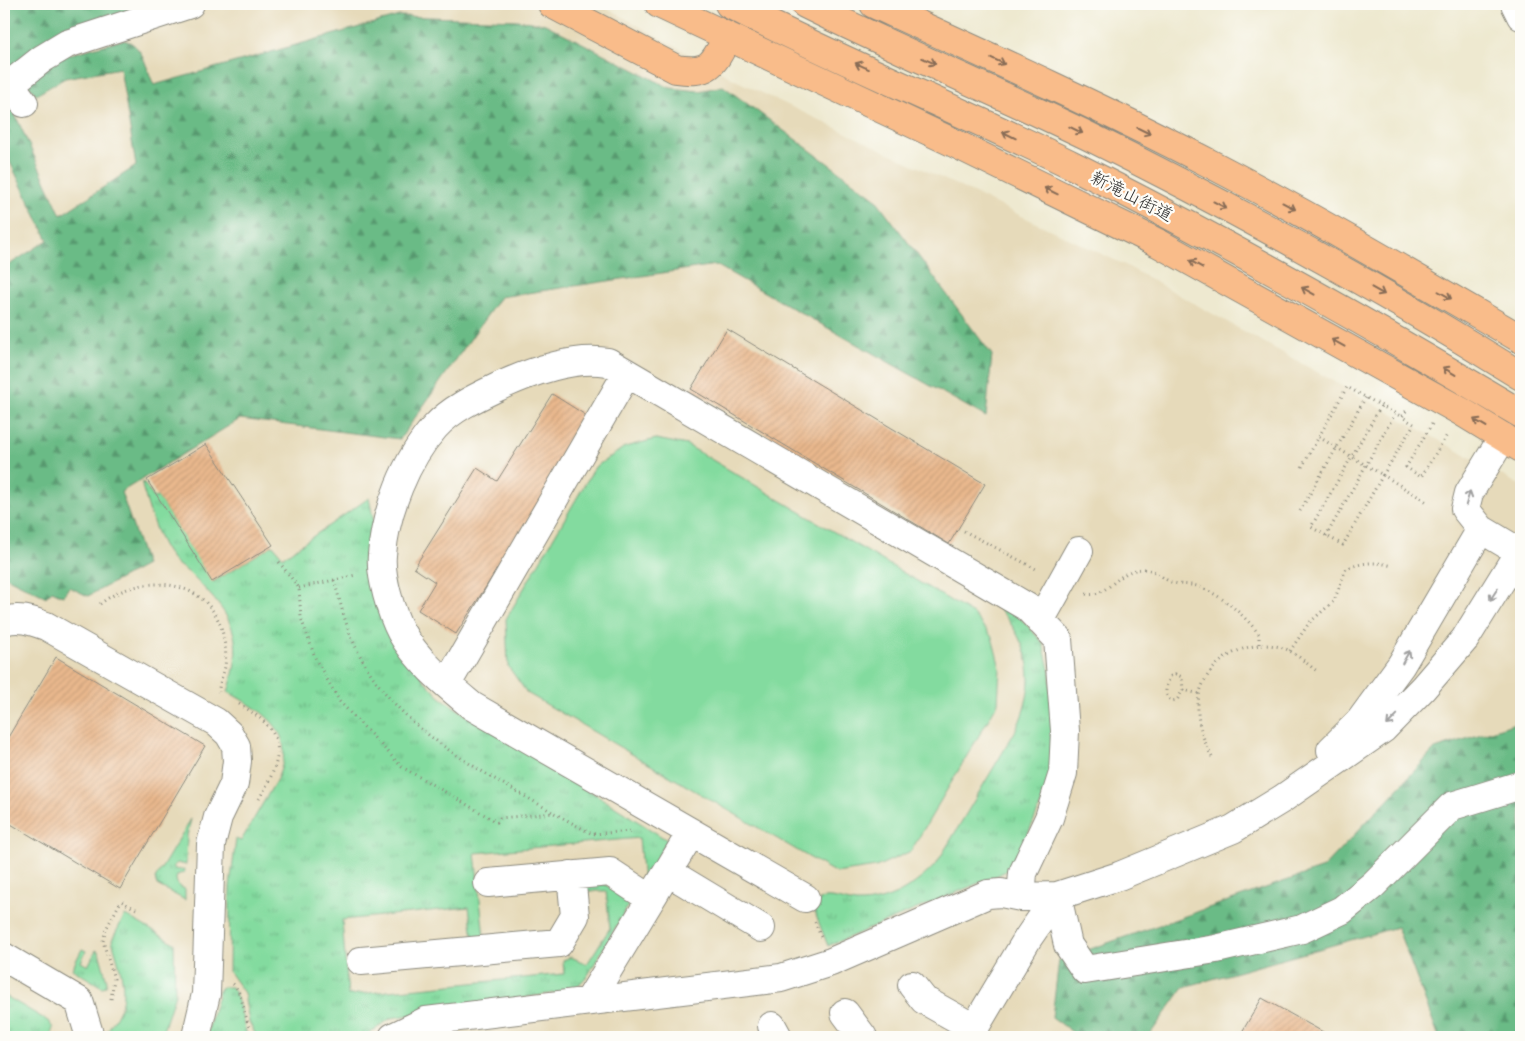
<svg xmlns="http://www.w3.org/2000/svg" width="1525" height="1041" font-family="'Shantell Sans','Klee One',sans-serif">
<defs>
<pattern id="grass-tufts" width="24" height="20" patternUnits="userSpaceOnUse" patternTransform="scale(1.25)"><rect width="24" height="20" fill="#83db9f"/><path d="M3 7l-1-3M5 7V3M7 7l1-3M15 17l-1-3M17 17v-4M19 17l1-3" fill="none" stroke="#71bc89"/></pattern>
<pattern id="forest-firs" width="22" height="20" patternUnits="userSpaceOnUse" patternTransform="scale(1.25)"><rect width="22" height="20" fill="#6abb86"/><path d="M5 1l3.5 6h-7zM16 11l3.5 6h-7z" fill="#57986e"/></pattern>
<pattern id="building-hatch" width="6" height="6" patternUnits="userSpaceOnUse" patternTransform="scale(1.25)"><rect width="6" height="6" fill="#e9b88d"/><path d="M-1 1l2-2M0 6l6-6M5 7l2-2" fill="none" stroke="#c89e7a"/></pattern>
</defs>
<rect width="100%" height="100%" fill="#fdfcf7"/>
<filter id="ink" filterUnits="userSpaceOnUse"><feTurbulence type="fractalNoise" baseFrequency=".02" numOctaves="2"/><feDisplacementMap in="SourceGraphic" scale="10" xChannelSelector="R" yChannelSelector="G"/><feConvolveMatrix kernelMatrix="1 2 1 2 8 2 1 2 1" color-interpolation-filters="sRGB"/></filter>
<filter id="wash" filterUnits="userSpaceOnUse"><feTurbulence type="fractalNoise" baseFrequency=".0096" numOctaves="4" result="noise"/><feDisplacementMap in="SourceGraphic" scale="20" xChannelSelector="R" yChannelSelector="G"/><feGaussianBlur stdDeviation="1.12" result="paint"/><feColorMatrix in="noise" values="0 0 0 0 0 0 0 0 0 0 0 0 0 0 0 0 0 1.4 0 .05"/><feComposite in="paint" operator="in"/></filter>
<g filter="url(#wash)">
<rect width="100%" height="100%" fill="#eee9d0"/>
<!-- built -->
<path fill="#e6daba" d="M4,4H600L737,81L1125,265L1521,486V1037H4Z"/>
<!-- grass -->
<path fill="url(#grass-tufts)" stroke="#578365" d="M143,482L154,498L158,497L213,582L273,545L283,557L369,498L375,527L422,678L440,697L470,718L540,759L667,840L643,882L639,838L475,853L484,937H473L469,907L342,920L348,995L564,974L563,960L571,957L587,964L610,928L606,891H586V885L604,884L631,901L588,975L574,990L391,1018L365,1037H257L249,1022L244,993L229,972L230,886L236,839L241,841L277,779C299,731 264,712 228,692C247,633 230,613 188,572C183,568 177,565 173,560C156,540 150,511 142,486Z
M1003,599L1043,643L1050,673L1053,761L1050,784L1015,863L1010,869L998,875L828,946L812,905C816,903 821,898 825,898C835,897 846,902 856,903C888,904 916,886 937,863L1016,730C1038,682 1032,647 998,607Z
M191,819L187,836L186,865L177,863L173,867L177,870L184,869L185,872L177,875C174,882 179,887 185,889V900L157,885L155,879Z
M125,915L174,943L175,994L161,1037H104C108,1028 116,1019 120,1009C128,987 118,962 112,940Z
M82,949L86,951L81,962L88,966L96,950L99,952L107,981L106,986L102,987L72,969Z
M225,987H232C238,994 243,1025 248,1037H206L220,988Z
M4,995L48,1021L53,1028L51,1035L4,1037Z"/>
<!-- forest -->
<path fill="url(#forest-firs)" stroke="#4a7358" d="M4,4H161L4,75Z
M399,16L517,20L545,24L670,88L699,91L723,86L875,198L992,355L986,417L716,265L500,297L400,439L240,419L121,492L146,565L88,596L69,587L63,596L52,591L46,597L4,576V268L48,240L4,150V106L13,110L61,215L136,166L120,68L65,78L36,95L26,81L56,58L122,40C143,42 146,69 154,85Z
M1521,719V1037H1439L1397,927L1184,987L1148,1037H1079L1052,1017L1059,960L1323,868L1435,749L1519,722Z"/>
<!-- pitch -->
<path fill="#83db9f" stroke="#578365" d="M656,439L687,445L973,614L992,637L1000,668L998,703L911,851L876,867L836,873L527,693L508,666L506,619L595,467L625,447Z"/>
<g id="blocks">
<!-- building -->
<path fill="url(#building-hatch)" d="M727,329L985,484L949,544L691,389Z
M552,394L592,419L456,634L418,610L435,582L414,568L477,468L497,481Z
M206,444L273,545L212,582L147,480Z
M56,657L205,746L120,889L4,820V744Z
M1262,998L1332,1037H1239Z"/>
</g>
</g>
<g filter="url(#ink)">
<use href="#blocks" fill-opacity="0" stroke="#8c8a7e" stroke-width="1"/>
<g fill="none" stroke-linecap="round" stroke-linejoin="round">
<!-- minor casing -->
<g stroke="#8c8a7e" stroke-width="30">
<path id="minor" d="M1515,4L1521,16
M10,84L24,103
M4,89L42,59L67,44L190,4
M1503,437L1469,493L1465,509L1481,529L1521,553
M4,621C19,616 32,621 46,626L216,722L229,734L236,746L237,761L234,784L218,817L211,844L206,994L196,1037
M1040,621L1079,551
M447,684L627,373
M1331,750L1360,721L1401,665L1481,529
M668,872L761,928
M488,883L610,872L651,899
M805,898L472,706C447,685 417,661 401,632C391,613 380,576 382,555C385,512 406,459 435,427C452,408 479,396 502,385C533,371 574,356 608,362L1027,607L1058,639L1065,731L1063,773L1049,818L1023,873L1021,897
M4,957L79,1001L90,1037
M361,961L559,943L575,916L571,875
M912,985L924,1000L974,1028
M589,1001L691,833
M845,1013L863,1037
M772,1026L778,1037
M393,1037L426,1021L781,978L831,962L988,894L1001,893L1021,897L1057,896L1068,945L1085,970L1216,949L1302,929L1342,910L1373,885L1452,806L1521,785
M969,1037L1028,938L1057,896L1119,876L1233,829L1282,799L1383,729L1423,688L1465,639L1519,552"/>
</g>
<!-- major casing -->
<g stroke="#8c8a7e" stroke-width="30">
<path id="major" d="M552,4L676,69C709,74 713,65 727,38
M659,4L950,141L1158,243L1462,412L1521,448
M729,4C842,62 960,110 1074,166C1226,242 1375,327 1521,414
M805,4C898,50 995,91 1088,136C1236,209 1381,289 1521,376
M874,4C986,55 1099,106 1209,163C1315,218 1418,279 1521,339"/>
</g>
<!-- path -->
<path stroke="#8c8a7e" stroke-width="3" stroke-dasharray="1 4" stroke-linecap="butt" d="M1406,411L1402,417L1414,424L1383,475L1427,502
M1432,424L1406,467L1421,477L1447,435
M1319,437C1340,450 1362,463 1383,475L1343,545L1311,527L1381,406
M1302,467L1347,387L1402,417
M1300,511L1366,397
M964,531L1038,570
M1326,536L1395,414
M279,562L299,588L301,618L316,660L340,702L402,767L497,822L500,818L554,813L592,834L632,831
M334,580C340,600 344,621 353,641C391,728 477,768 554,813
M299,588L356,575
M1086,594C1104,598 1116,576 1132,571C1156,564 1157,578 1174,583C1181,585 1189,584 1197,586C1222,595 1243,614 1259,634V646
M100,604C142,570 215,578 224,640C226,649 226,658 225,667C223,675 218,686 219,692
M1290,651L1309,623L1334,601L1346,569C1363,562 1375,561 1392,566
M1175,674L1182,677L1183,690L1177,700L1171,701C1163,694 1166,685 1171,676Z
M1183,690L1200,694
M239,704C288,732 285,755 259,799
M1212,757C1204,741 1197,724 1198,705C1199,664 1248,634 1286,649C1297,654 1307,664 1317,671
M815,922L821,937
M233,984C243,992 245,1022 253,1037
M111,999L114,979L103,941L106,929L121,901L136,909"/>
<!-- minor -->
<use href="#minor" stroke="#fff" stroke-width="28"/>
<!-- major -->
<use href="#major" stroke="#f9bc8a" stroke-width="28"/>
</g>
<!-- one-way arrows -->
<defs><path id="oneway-shaft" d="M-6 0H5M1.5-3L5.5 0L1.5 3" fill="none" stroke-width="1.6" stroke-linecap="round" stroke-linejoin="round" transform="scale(1.25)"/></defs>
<g stroke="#886c56">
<use href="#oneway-shaft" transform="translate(929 61) rotate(25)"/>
<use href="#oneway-shaft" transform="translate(998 61) rotate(25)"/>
<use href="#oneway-shaft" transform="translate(862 66) rotate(-156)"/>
<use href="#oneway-shaft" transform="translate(1076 130) rotate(26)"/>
<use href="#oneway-shaft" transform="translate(1144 131) rotate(26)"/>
<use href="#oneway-shaft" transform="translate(1009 135) rotate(-154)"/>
<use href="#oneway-shaft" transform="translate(1051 191) rotate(-154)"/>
<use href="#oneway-shaft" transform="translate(1220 205) rotate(28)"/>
<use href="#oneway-shaft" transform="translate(1289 206) rotate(28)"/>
<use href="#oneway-shaft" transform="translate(1196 264) rotate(-151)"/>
<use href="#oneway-shaft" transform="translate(1308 291) rotate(-151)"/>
<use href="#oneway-shaft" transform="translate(1378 291) rotate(29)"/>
<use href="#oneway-shaft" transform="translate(1445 295) rotate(30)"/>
<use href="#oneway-shaft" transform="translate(1338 343) rotate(-151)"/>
<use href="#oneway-shaft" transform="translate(1449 371) rotate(-149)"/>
<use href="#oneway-shaft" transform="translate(1480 423) rotate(-149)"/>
</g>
<g stroke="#a0a0a0">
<use href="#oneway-shaft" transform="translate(1468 498) rotate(-73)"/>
<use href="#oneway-shaft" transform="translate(1494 594) rotate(123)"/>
<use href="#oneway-shaft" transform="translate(1406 657) rotate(-60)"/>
<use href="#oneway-shaft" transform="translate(1392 720) rotate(134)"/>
</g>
</g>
<g text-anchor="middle" stroke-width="4.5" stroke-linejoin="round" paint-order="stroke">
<!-- street labels -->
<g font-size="18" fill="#2b2b2b" stroke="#fdfcf7">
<text transform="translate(1132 196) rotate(27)" y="6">新滝山街道</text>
</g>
</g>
<!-- margin -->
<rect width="1525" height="1041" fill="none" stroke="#fdfcf7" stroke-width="20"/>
</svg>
